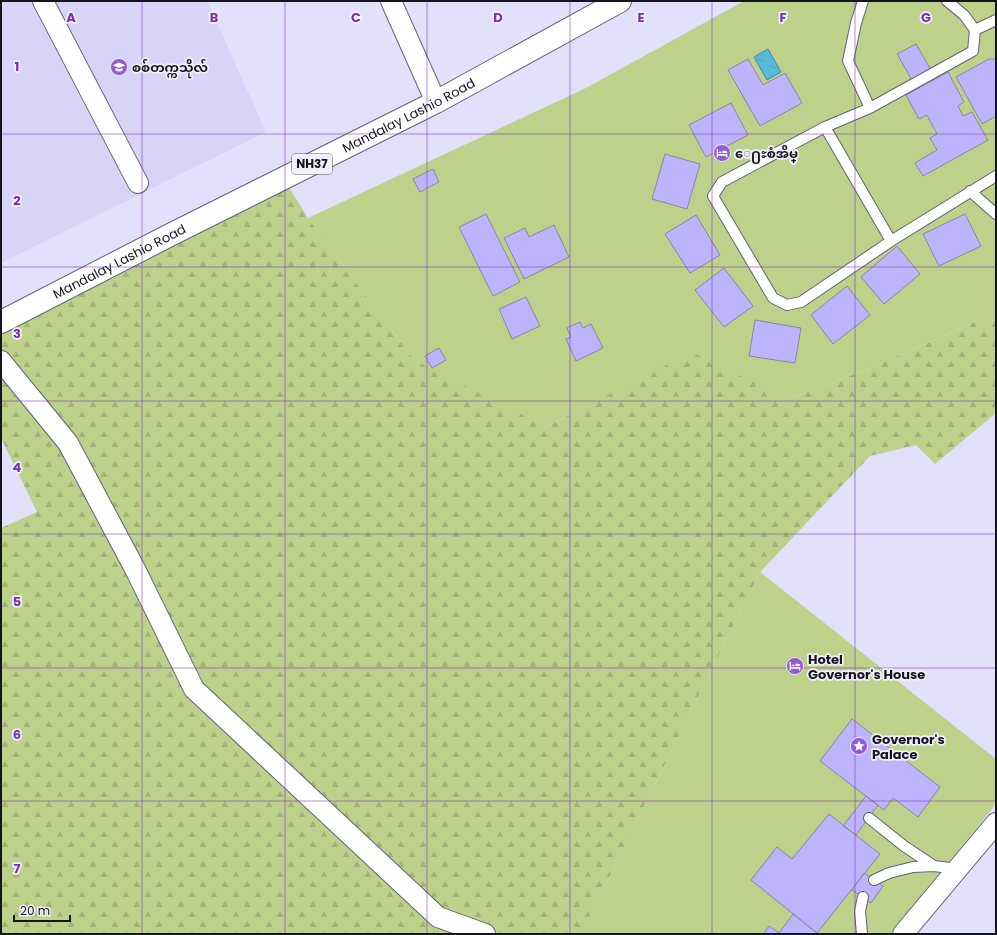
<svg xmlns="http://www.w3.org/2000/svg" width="997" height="935" font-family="Poppins,'Noto Sans Myanmar',sans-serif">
<defs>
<pattern id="forest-firs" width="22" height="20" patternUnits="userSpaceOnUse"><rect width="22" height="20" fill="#bdd18b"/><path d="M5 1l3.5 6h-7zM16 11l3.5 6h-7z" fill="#a2b378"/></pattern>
<pattern id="water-ripples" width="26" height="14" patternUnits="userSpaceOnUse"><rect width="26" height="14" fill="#56badb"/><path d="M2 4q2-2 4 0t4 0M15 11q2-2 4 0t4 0" fill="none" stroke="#4a9fbc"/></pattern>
</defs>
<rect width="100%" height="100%" fill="#e3e0fb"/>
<!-- built -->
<path fill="#d8d4f6" d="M1,1H207L266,132L1,263Z"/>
<!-- green -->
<path fill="#bdd18b" d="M744,1H996V313L868,369L789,399L692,353L546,427L472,391L414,360L308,218L586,88Z
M760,572L996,759V803L957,855L894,934H581Z"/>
<!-- forest -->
<path fill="url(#forest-firs)" d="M288,186L308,218L414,360L546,427L692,352L789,399L868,369L996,313V413L935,464L916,445L870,456L760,572L581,934H1V528L37,512L1,438V328Z"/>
<!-- water -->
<path fill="url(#water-ripples)" stroke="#4288a2" d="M768,49L781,72L767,80L754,57Z"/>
<!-- building -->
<path fill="#beb3fd" stroke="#89869f" d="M916,44L931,70L912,80L897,54Z
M748,59L763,85L785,73L802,103L760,126L728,70Z
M989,59H996V116L982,124L956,77Z
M948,72L964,102L958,106L963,116L972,112L988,140L923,176L915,163L937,150L930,138L937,134L927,115L919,119L906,95Z
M731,103L748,135L706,157L689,125Z
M665,154L700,164L687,209L652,199Z
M433,169L439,182L420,192L413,179Z
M486,214L520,282L493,296L459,227Z
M965,214L981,246L939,266L923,234Z
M696,215L720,255L690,273L665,234Z
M554,225L569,257L524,279L504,238L525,228L529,237Z
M897,246L920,274L884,304L861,277Z
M724,268L753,306L724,327L695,290Z
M847,286L870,315L833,344L811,315Z
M526,297L540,326L512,339L499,309Z
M755,320L801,328L795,363L749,356Z
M580,322L583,328L591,324L603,348L576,361L566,339L571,337L567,328Z
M439,348L446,360L432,368L425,356Z
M852,719L940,787L918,817L893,798L884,810L820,761Z
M866,796L878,805L856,835L843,826Z
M829,814L880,854L817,933L751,880L777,847L792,859Z
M864,873L883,886L871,903L852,890Z
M793,914L817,933V934H763L769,926L779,933Z"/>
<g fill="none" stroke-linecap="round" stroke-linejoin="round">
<!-- lane casing -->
<g stroke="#636077" stroke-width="12">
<path id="lane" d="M863,1L856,23L848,61L870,108
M947,1L964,15L975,30
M996,20L975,30L973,51L870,108L825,127L722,182L713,196L773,298L787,305L801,302L891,241L996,176
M825,127L891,241
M970,191L996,214
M869,818L904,846L934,866L958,869
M874,880L889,873L913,867L934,866
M862,934L860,911L863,897"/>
</g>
<!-- street casing -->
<g stroke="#636077" stroke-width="22">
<path id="street" d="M43,1L138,183
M391,1L436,102
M1,361L68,443L135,569L194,689L438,917L485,934
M903,934L996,823"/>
</g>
<!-- highway casing -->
<g stroke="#636077" stroke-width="24">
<g id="highway">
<path id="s1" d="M1,322L170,235L436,102L620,1"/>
</g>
</g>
<!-- lane -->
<use href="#lane" stroke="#fff" stroke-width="10"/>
<!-- street -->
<use href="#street" stroke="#fff" stroke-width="20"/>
<!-- highway -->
<use href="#highway" stroke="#fff" stroke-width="22"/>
</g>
<!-- grid -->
<path fill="none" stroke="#7b2cbf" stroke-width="1" stroke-opacity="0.55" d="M142,1V934M285,1V934M427,1V934M570,1V934M712,1V934M855,1V934M1,134H996M1,267H996M1,401H996M1,534H996M1,668H996M1,801H996"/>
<!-- icons -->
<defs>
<g id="university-disc" transform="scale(0.9)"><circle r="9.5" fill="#945cd4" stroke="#f1f0fa"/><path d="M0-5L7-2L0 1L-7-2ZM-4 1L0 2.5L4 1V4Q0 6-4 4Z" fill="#fff"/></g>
<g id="hotel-disc" transform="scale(0.9)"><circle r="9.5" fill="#945cd4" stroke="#f1f0fa"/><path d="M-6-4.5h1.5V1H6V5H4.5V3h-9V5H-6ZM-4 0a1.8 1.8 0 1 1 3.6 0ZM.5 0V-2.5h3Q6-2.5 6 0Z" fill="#fff"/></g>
<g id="sight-disc" transform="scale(0.9)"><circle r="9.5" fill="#945cd4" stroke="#f1f0fa"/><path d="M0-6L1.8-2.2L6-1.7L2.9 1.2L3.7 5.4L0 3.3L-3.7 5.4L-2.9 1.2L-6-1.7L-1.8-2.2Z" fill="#fff"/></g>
</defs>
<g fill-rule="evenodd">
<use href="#university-disc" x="119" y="67"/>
<use href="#hotel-disc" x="722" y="153"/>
<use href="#hotel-disc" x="795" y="666"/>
<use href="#sight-disc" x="859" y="746"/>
</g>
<g text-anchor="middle" stroke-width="3.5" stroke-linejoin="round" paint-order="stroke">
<!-- shield labels -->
<rect fill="#f1f0fa" stroke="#57555f" stroke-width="1" x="292" y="154" width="40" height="20" rx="3"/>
<g font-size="12" font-weight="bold" fill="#15131d">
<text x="312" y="168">NH37</text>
</g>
<!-- poi labels -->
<g font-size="13" font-weight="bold" fill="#15131d" stroke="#f1f0fa" text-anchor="start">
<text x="132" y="72">စစ်‌တက္ကသိုလ်</text>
<text x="735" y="158">ေ႐ႊစံအိမ္</text>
<text x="808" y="664">Hotel<tspan x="808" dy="15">Governor's House</tspan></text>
<text x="872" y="744">Governor's<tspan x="872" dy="15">Palace</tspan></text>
</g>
<!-- street labels -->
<g font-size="13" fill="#15131d" stroke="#f1f0fa">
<text dy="5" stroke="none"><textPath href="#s1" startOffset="457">Mandalay Lashio Road</textPath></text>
<text dy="5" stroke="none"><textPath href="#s1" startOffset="133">Mandalay Lashio Road</textPath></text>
</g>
</g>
<g font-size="13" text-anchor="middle" font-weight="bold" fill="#7b2cbf" stroke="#f1f0fa" stroke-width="3.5" stroke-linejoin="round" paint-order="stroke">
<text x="71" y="22">A</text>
<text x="214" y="22">B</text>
<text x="356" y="22">C</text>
<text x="498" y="22">D</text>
<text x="641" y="22">E</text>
<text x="783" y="22">F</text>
<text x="926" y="22">G</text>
<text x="17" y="71">1</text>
<text x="17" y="205">2</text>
<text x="17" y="338">3</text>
<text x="17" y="472">4</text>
<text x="17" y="606">5</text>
<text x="17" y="739">6</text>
<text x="17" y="873">7</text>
</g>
<!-- border -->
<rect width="997" height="935" fill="none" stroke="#15131d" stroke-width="4"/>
<!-- scale -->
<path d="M14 915v6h56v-6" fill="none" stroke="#15131d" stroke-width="2"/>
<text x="20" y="915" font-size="12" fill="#15131d" stroke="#f1f0fa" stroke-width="3" paint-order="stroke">20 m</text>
</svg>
